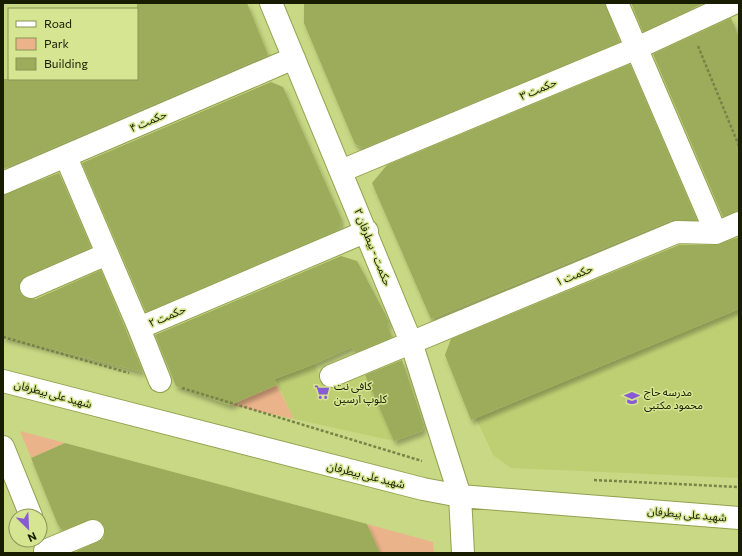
<svg xmlns="http://www.w3.org/2000/svg" width="742" height="556" font-family="Commissioner,'Noto Sans Arabic',sans-serif">
<defs>
<filter id="shadow"><feDropShadow dx="2.5" dy="4.5" stdDeviation="2" flood-color="#0004"/></filter>
</defs>
<rect width="100%" height="100%" fill="#c8d884"/>
<!-- built -->
<path fill="#becf73" d="M739,309V478L511,468L493,455L476,418Z
M359,362L394,441L294,419L275,379L314,364L321,377Z"/>
<!-- green -->
<path fill="#ebb38a" d="M277,385L294,419L230,405Z
M20,431L65,443L31,458Z
M367,524L433,542L434,553H380Z"/>
<!-- building -->
<path fill="#9dac5a" filter="url(#shadow)" d="M137,3H247L268,55L3,169V79H137Z
M304,3H605L620,42L364,148L355,144L304,23Z
M631,3H704L643,32Z
M731,18L739,37V211L723,217L653,54Z
M630,64L697,220H672L431,319L372,183L387,165Z
M271,82L283,87L341,218L340,229L146,312L82,163Z
M59,173L91,247L26,276L21,280L19,286V292L24,297L30,299H36L101,270L143,372L3,337V195Z
M739,237V309L471,420L445,355L451,339L679,245H716Z
M341,256L357,261L389,321L388,327L392,337L355,353L352,347L307,367L274,379L277,385L230,405L176,386L155,335Z
M402,360L424,425L422,431L394,441L365,375Z
M65,443L367,524L380,553H73L103,539L105,532L104,526L100,521L94,519L63,530L58,525L31,458Z"/>
<g fill="none" stroke-linecap="round" stroke-linejoin="round">
<!-- minor casing -->
<g stroke="#93a14f" stroke-width="24">
<path id="minor" d="M271,3L411,342L460,496L463,553
M617,3L716,233
M66,157L139,328L367,231
M341,171L637,48L734,3
M3,183L294,58
M31,287L107,254
M139,328L160,381
M331,376L677,232L716,233L739,223
M3,381L423,489L460,496L739,518
M3,447L31,516
M45,551L93,531"/>
</g>
<!-- path -->
<path stroke="#798348" stroke-width="2.5" stroke-dasharray="3 2" stroke-linecap="butt" d="M698,46L739,146
M3,337L129,373
M182,388L422,461
M594,480L739,487"/>
<!-- minor -->
<use href="#minor" stroke="#fff" stroke-width="22"/>
</g>
<!-- icons -->
<defs>
<g id="supermarket-bare" transform="scale(1.2)"><path d="M-6-5.5h2.5l.6 2H6L4.5 2H-2.5L-4.4-4H-6ZM-1.5 3.2a1.3 1.3 0 1 0 .1 0ZM3 3.2a1.3 1.3 0 1 0 .1 0Z" fill="#885bd4" stroke="#d5e591" stroke-width="2.5" paint-order="stroke"/></g>
<g id="school-bare" transform="scale(1.2)"><path d="M0-5L7-2L0 1L-7-2ZM-4 1L0 2.5L4 1V4Q0 6-4 4Z" fill="#885bd4" stroke="#d5e591" stroke-width="2.5" paint-order="stroke"/></g>
</defs>
<g fill-rule="evenodd">
<use href="#supermarket-bare" x="322" y="392"/>
<use href="#school-bare" x="632" y="398"/>
</g>
<g text-anchor="middle" stroke-width="3" stroke-linejoin="round" paint-order="stroke">
<!-- street labels -->
<g font-size="11" fill="#181c00" stroke="#d5e591">
<text transform="translate(538 89) rotate(-23)" y="4">حکمت ۳</text>
<text transform="translate(148 121) rotate(-23)" y="4">حکمت ۴</text>
<text transform="translate(373 247) rotate(68)" y="4">حکمت - بیطرفان ۲</text>
<text transform="translate(574 275) rotate(-22)" y="4">حکمت ۱</text>
<text transform="translate(167 316) rotate(-23)" y="4">حکمت ۲</text>
<text transform="translate(53 394) rotate(15)" y="4">شهید علی بیطرفان</text>
<text transform="translate(366 475) rotate(14)" y="4">شهید علی بیطرفان</text>
<text transform="translate(687 514) rotate(5)" y="4">شهید علی بیطرفان</text>
</g>
<!-- poi labels -->
<g font-size="11" fill="#181c00" stroke="#d5e591" text-anchor="start">
<text x="334" y="390">کافی نت<tspan x="334" dy="13">کلوپ آرسین</tspan></text>
<text x="644" y="396">مدرسه حاج<tspan x="644" dy="13">محمود مکتبی</tspan></text>
</g>
</g>
<!-- border -->
<rect width="742" height="556" fill="none" stroke="#181c00" stroke-width="8"/>
<!-- legend -->
<rect x="8" y="8" width="130" height="72" fill="#d5e591" stroke="#899557"/>
<rect x="16" y="21" width="20" height="6" fill="#ffffff" stroke="#899557"/>
<text x="44" y="28" font-size="12" fill="#181c00">Road</text>
<rect x="16" y="38" width="20" height="12" fill="#ebb38a" stroke="#899557"/>
<text x="44" y="48" font-size="12" fill="#181c00">Park</text>
<rect x="16" y="58" width="20" height="12" fill="#9dac5a" stroke="#899557"/>
<text x="44" y="68" font-size="12" fill="#181c00">Building</text>
<!-- north arrow -->
<g transform="translate(28 528) rotate(156)"><circle r="19" fill="#d5e591" stroke="#899557"/>
<path d="M0-3L7 15L0 10L-7 15Z" fill="#885bd4"/>
<text y="-6" font-size="11" font-weight="bold" text-anchor="middle" fill="#181c00">N</text>
</g>
</svg>
